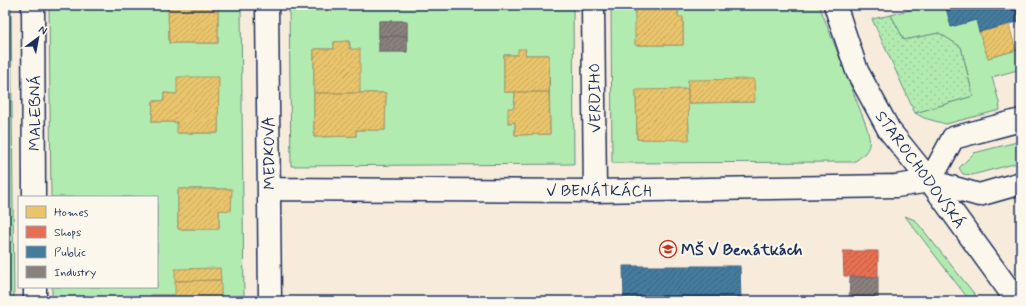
<svg xmlns="http://www.w3.org/2000/svg" width="1026" height="306" font-family="Mynerve,sans-serif">
<defs>
<pattern id="park-dots" width="8" height="8" patternUnits="userSpaceOnUse"><rect width="8" height="8" fill="#b2ebaf"/><path d="M2 2h.1M6 6h.1" fill="none" stroke="#98ca99" stroke-width="1.8" stroke-linecap="round"/></pattern>
<pattern id="homes-hatch" width="6" height="6" patternUnits="userSpaceOnUse"><rect width="6" height="6" fill="#e9c46a"/><path d="M-1 1l2-2M0 6l6-6M5 7l2-2" fill="none" stroke="#c7a95e"/></pattern>
<pattern id="shops-hatch" width="6" height="6" patternUnits="userSpaceOnUse"><rect width="6" height="6" fill="#e76f51"/><path d="M-1 1l2-2M0 6l6-6M5 7l2-2" fill="none" stroke="#ba5c46"/></pattern>
<pattern id="public-hatch" width="6" height="6" patternUnits="userSpaceOnUse"><rect width="6" height="6" fill="#457b9d"/><path d="M-1 1l2-2M0 6l6-6M5 7l2-2" fill="none" stroke="#396583"/></pattern>
<pattern id="industry-hatch" width="6" height="6" patternUnits="userSpaceOnUse"><rect width="6" height="6" fill="#8a817c"/><path d="M-1 1l2-2M0 6l6-6M5 7l2-2" fill="none" stroke="#706a69"/></pattern>
</defs>
<rect width="100%" height="100%" fill="#f7ecdb"/>
<filter id="ink" filterUnits="userSpaceOnUse"><feTurbulence type="fractalNoise" baseFrequency=".025" numOctaves="2"/><feDisplacementMap in="SourceGraphic" scale="8" xChannelSelector="R" yChannelSelector="G"/><feConvolveMatrix kernelMatrix="1 2 1 2 8 2 1 2 1" color-interpolation-filters="sRGB"/></filter>
<g filter="url(#ink)">
<!-- green -->
<path fill="#b2ebaf" stroke="#668d86" fill-rule="evenodd" d="M5,5H11L14,301H5Z
M49,5H164L168,7L169,43H218V5H241L244,301H229V297H221L220,268L175,295H151V301H52V287H157V197H51ZM218,77V133H178L177,122H152L153,101H164V93L177,94ZM178,189H231V210H219V229H178Z
M289,5H313L314,10L363,9V5H573L574,164L291,166ZM379,21H407V52H379ZM349,41L360,93H386L385,130H356V136L314,137V49H334V42ZM525,49V55H549L550,134L515,135V122L508,123L514,108L515,92H504V55H518Z
M611,5H635L636,45H683V18L678,17V5H819L866,125C872,145 871,150 854,162L612,163ZM688,80L755,102L688,103L689,139H637L636,91L688,89Z
M927,5H946L951,26L976,20L988,58L1021,49V69L992,77L999,102L1000,110L946,124L924,118L915,113L973,96L961,47L939,33L904,40L891,15Z
M1021,141V162L972,175L963,174L959,168L974,153Z
M905,216L915,220L980,301H970Z"/>
<!-- park -->
<path fill="url(#park-dots)" stroke="#668d86" d="M891,15L904,40L939,33L961,47L973,96L915,113L872,19Z"/>
<!-- homes -->
<path fill="url(#homes-hatch)" stroke="#ab9766" d="M164,5H218V43H169L168,7H164Z
M313,5H363V9L313,10Z
M635,5H678V17H683V45H635Z
M1009,25L1016,50L988,58L979,32Z
M349,41V49H360V93H314V49H334V42Z
M518,49H526L525,55H549V92H504V55H518Z
M177,77H219L218,133H177V122H152L153,101H164V93L177,94Z
M754,79L755,102L688,103V80Z
M688,89L689,140L637,139L636,90Z
M515,92H549L550,134L515,135V122L508,123V108H514Z
M314,93H386L385,130H356V136L314,137Z
M178,189H232L231,211L219,210V229H178Z
M220,268L221,280L175,281V269Z
M221,280V297H229V301H151V295H175V281Z"/>
<!-- shops -->
<path fill="url(#shops-hatch)" stroke="#aa5c55" d="M843,251H878V277L844,276Z"/>
<!-- public -->
<path fill="url(#public-hatch)" stroke="#38648a" d="M956,5H1021V21L979,32L976,20L951,27L946,8Z
M623,266H740L741,301H624Z"/>
<!-- industry -->
<path fill="url(#industry-hatch)" stroke="#696873" d="M379,21H407V36H379Z
M379,36H407V52H379Z
M850,277H878V301H849Z"/>
<g fill="none" stroke-linecap="round" stroke-linejoin="round">
<!-- street casing -->
<g stroke="#1b2f5e" stroke-width="25">
<path id="street" d="M33,5L34,197
M267,5L270,301
M593,5L595,191
M835,5L857,71L889,130L930,181L1017,301
M930,181L953,138L1021,120
M269,189L595,191L896,186L930,181L979,195L1021,183
M35,287V301"/>
</g>
<!-- street -->
<use href="#street" stroke="#fbf7ec" stroke-width="22"/>
</g>
</g>
<!-- icons -->
<defs>
<g id="school-ring" transform="scale(0.9)"><circle r="9.5" fill="#fbf7ec" stroke="#c8321e" stroke-width="1.5"/><path d="M0-5L7-2L0 1L-7-2ZM-4 1L0 2.5L4 1V4Q0 6-4 4Z" fill="#c8321e"/></g>
</defs>
<g fill-rule="evenodd">
<use href="#school-ring" x="668" y="249"/>
</g>
<g text-anchor="middle" stroke-width="4" stroke-linejoin="round" paint-order="stroke">
<!-- street labels -->
<g font-size="16" fill="#1b2f5e" stroke="#fbf7ec">
<text transform="translate(594 98) rotate(-91)" y="6">VERDIHO</text>
<text transform="translate(34 113) rotate(-90)" y="6">MALEBNÁ</text>
<text transform="translate(268 153) rotate(-91)" y="6">MEDKOVA</text>
<text transform="translate(921 169) rotate(54)" y="6">STAROCHODOVSKÁ</text>
<text x="599" y="196">V BENÁTKÁCH</text>
</g>
<!-- poi labels -->
<g font-size="16" font-weight="bold" fill="#1b2f5e" stroke="#fbf7ec" text-anchor="start">
<text x="681" y="255">MŠ V Benátkách</text>
</g>
</g>
<!-- margin -->
<rect width="1026" height="306" fill="none" stroke="#fbf7ec" stroke-width="20"/>
<rect x="10" y="10" width="1006" height="286" fill="none" stroke="#1b2f5e" stroke-width="1.5" filter="url(#ink)"/>
<!-- legend -->
<rect x="18" y="196" width="140" height="92" fill="#fbf7ec" stroke="#a1a7b3"/>
<rect x="26" y="206" width="20" height="12" fill="#e9c46a" stroke="#a1a7b3"/>
<text x="54" y="216" font-size="12" fill="#1b2f5e">Homes</text>
<rect x="26" y="226" width="20" height="12" fill="#e76f51" stroke="#a1a7b3"/>
<text x="54" y="236" font-size="12" fill="#1b2f5e">Shops</text>
<rect x="26" y="246" width="20" height="12" fill="#457b9d" stroke="#a1a7b3"/>
<text x="54" y="256" font-size="12" fill="#1b2f5e">Public</text>
<rect x="26" y="266" width="20" height="12" fill="#8a817c" stroke="#a1a7b3"/>
<text x="54" y="276" font-size="12" fill="#1b2f5e">Industry</text>
<!-- north arrow -->
<g transform="translate(38 38) rotate(32)" stroke="#fbf7ec" stroke-width="3" paint-order="stroke">
<path d="M0-3L7 15L0 10L-7 15Z" fill="#1b2f5e"/>
<text y="-6" font-size="11" font-weight="bold" text-anchor="middle" fill="#1b2f5e">N</text>
</g>
</svg>
